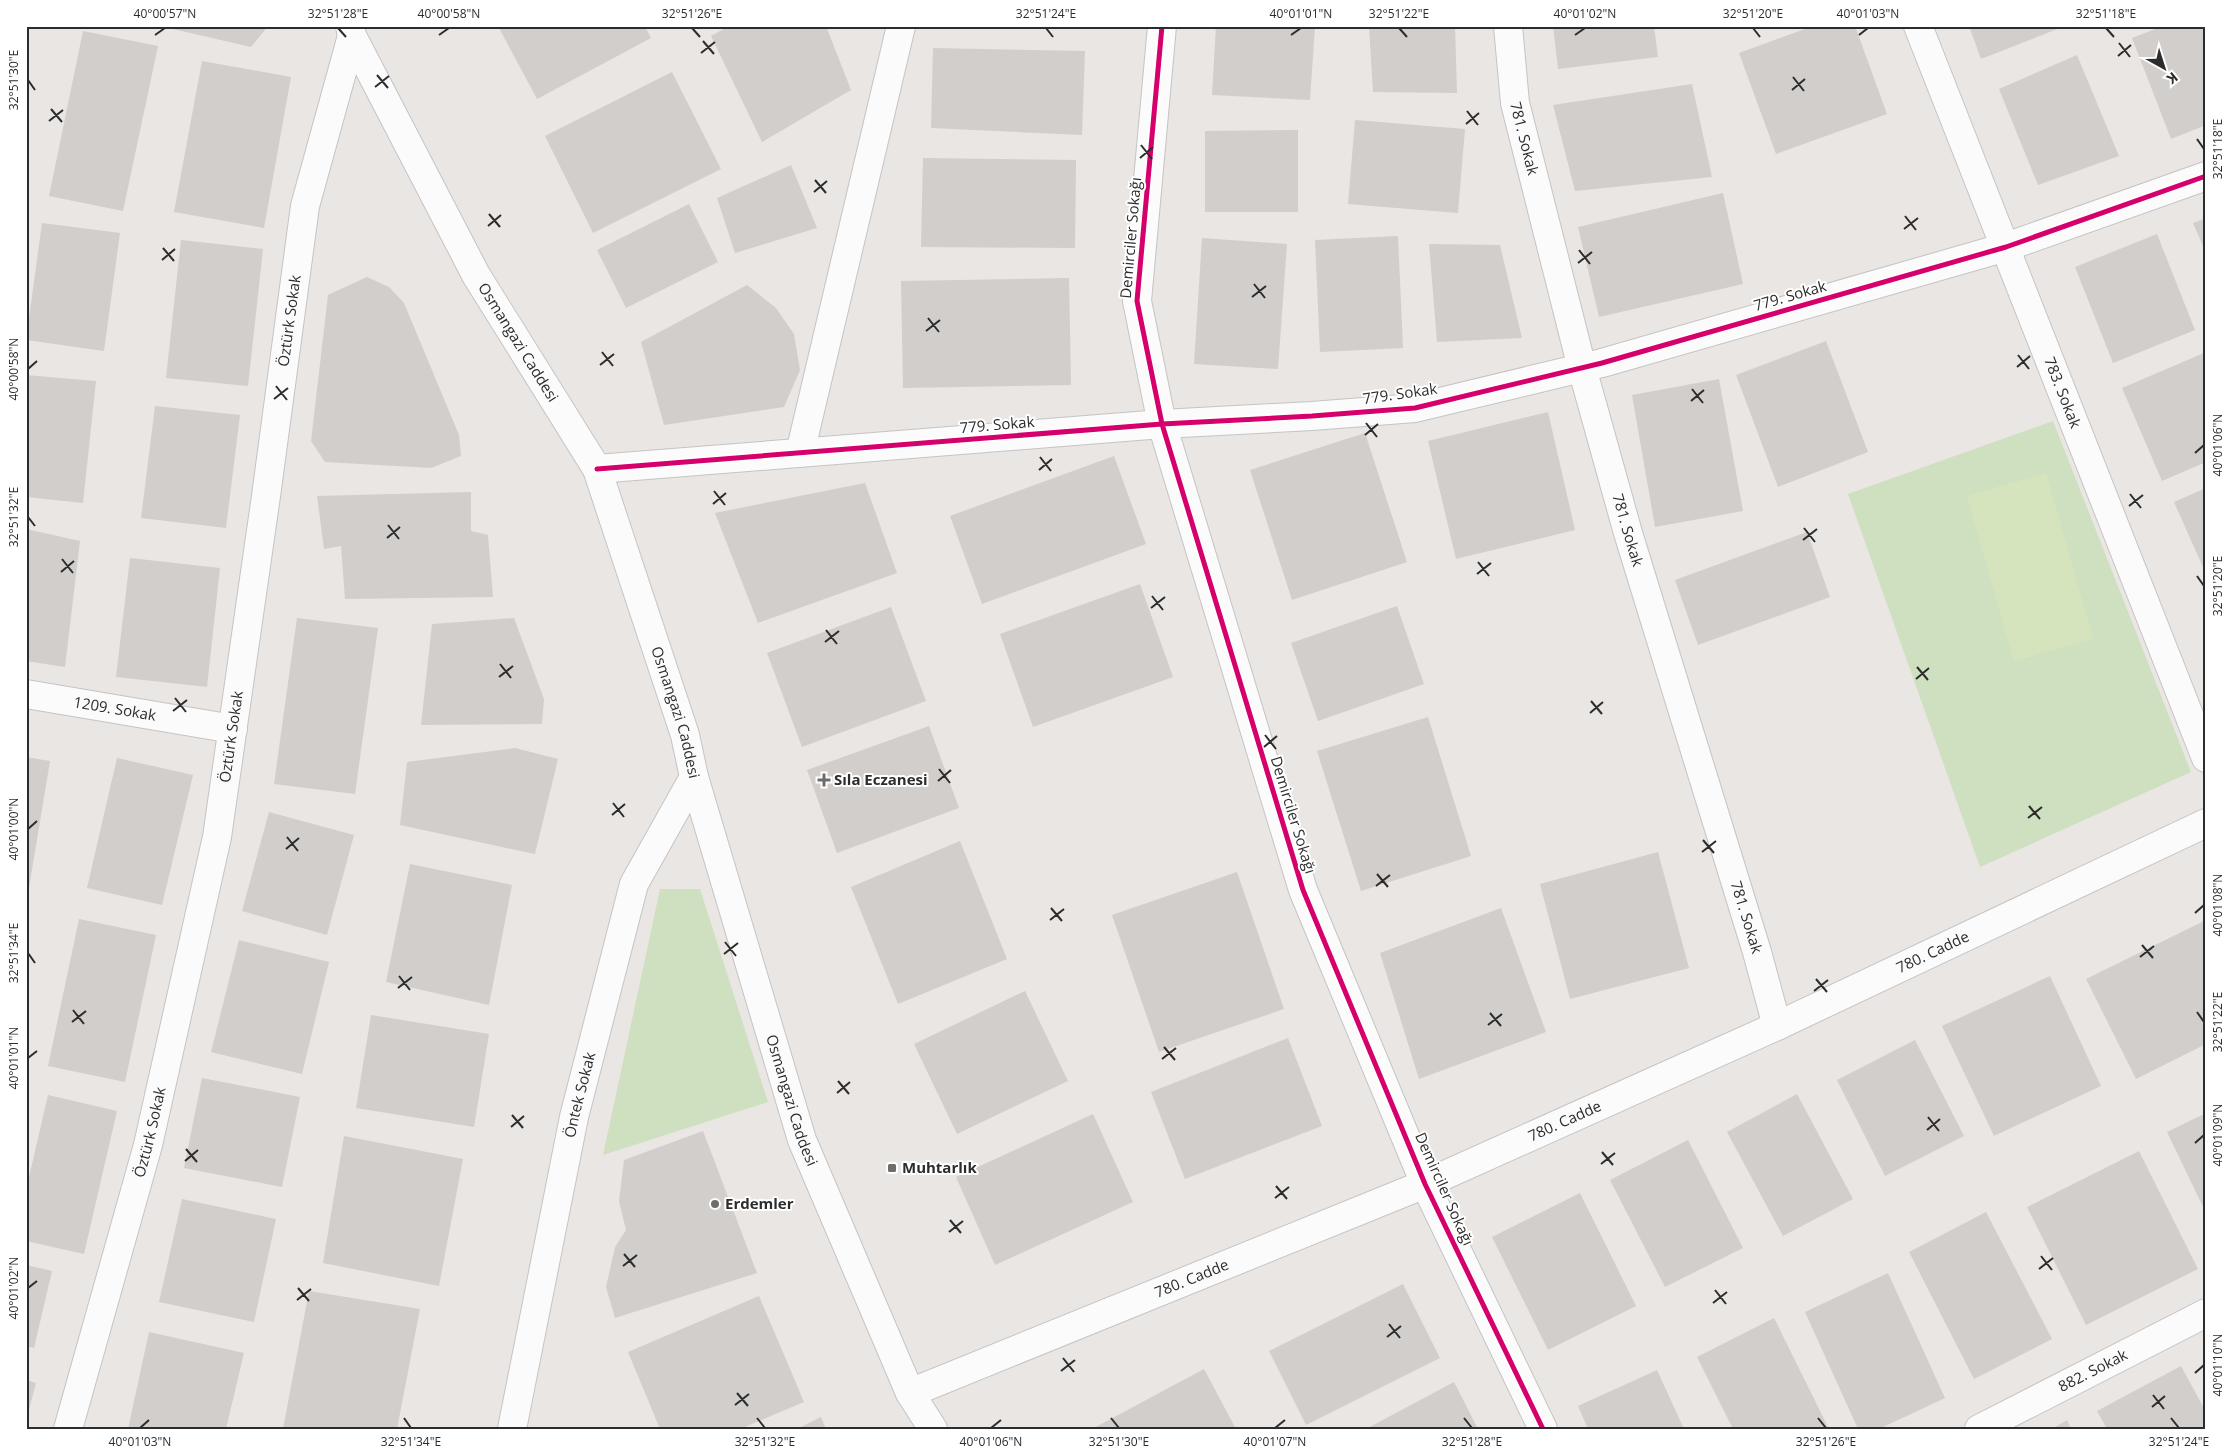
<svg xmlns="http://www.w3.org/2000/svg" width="2232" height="1455" font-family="'Open Sans',sans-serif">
<rect width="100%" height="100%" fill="#e9e6e3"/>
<!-- green -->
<path fill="#cee0c0" d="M2053,421L2191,772L1980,867L1848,494Z
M660,889H700L768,1102L603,1155Z"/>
<!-- pitch -->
<path fill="#d6e4be" d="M2046,473L2093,639L2014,661L1967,496Z"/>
<!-- building -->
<path fill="#d1cecc" d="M160,26H268L251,47Z
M501,26H645L651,38L537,99L499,28Z
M729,26H826L851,90L762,142L711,36Z
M1216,26H1315L1310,100L1212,95Z
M1369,26H1455L1457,93L1373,92Z
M1553,26H1654L1658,57L1558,69Z
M1813,26H1855L1887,114L1776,154L1739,53Z
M1969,26H2065L1981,59Z
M2163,26H2206V125L2171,139L2132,38Z
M83,31L158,46L123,211L49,196Z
M933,48L1085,51L1082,135L931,128Z
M2077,55L2119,156L2038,185L1999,89Z
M202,61L291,77L264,228L174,212Z
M672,72L721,169L593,233L545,136Z
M1692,84L1712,177L1575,191L1553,105Z
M1355,120L1465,129L1458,213L1348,204Z
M1298,130V212H1205V131Z
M923,158L1076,160L1075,248L921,247Z
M791,165L817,228L735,253L717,198Z
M1723,193L1743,284L1599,317L1578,227Z
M689,204L718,262L626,308L597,250Z
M2206,218V253L2193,223Z
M42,223L120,233L104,351L26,340Z
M2157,234L2195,330L2113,363L2075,267Z
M1398,236L1403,348L1320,352L1315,240Z
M1202,238L1287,244L1278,369L1194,364Z
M181,240L263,249L248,386L166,378Z
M1429,244L1500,245L1522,338L1437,342Z
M367,277L389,287L404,303L459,435L461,456L431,468L325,462L311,441L328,295Z
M1069,278L1071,385L903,388L901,281Z
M747,285L776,308L794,334L800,370L784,407L664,425L641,342Z
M1826,341L1868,452L1778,487L1736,375Z
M2204,353L2206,358V462L2162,481L2122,388Z
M26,375L96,381L83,503L26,497Z
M1719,379L1743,511L1655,527L1632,395Z
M155,406L240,415L226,528L141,518Z
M1548,412L1575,530L1456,559L1428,441Z
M1365,433L1407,562L1292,600L1250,470Z
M1114,456L1146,544L982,604L950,516Z
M865,483L897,573L758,623L715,513Z
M2206,488V574L2174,502Z
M471,492V531L488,535L493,597L345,599L341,546L324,549L317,496Z
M26,529L80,541L65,667L26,661Z
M1807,532L1830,597L1698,645L1675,580Z
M130,558L220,568L207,687L116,677Z
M1140,584L1173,677L1033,727L1000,634Z
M1397,606L1424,684L1318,721L1291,643Z
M891,607L926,701L802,747L767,653Z
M297,618L378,628L355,794L274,784Z
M514,618L544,699L542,724L421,725L432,624Z
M1428,717L1471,856L1361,891L1317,751Z
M929,726L959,808L837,853L807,770Z
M515,748L558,759L535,854L400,825L407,762Z
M26,757L50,761L27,900H26Z
M117,758L193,775L162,905L87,888Z
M269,812L354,835L327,935L242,911Z
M960,841L1007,959L898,1004L851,887Z
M1658,852L1689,968L1570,999L1540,884Z
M410,864L512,885L489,1005L386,982Z
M1237,872L1284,1009L1159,1052L1112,915Z
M1501,908L1546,1032L1419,1079L1380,953Z
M79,919L156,935L125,1082L48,1066Z
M2206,920V1044L2136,1079L2086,979Z
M239,940L329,962L302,1074L211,1052Z
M2050,976L2101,1086L1994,1136L1942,1026Z
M1025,991L1068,1081L957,1134L914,1044Z
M371,1015L489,1034L474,1127L356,1108Z
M1288,1038L1322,1126L1185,1179L1151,1092Z
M1915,1040L1964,1136L1885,1176L1837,1080Z
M202,1078L300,1097L282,1187L184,1168Z
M1797,1094L1853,1199L1783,1236L1727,1132Z
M48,1095L117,1111L84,1254L26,1241V1190Z
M2206,1113V1213L2167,1132Z
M1093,1114L1133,1202L995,1265L956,1177Z
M703,1131L757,1273L615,1318L606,1287L615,1247L626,1230L619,1201L624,1160Z
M344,1136L463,1159L439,1286L323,1263Z
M1688,1140L1743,1248L1665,1287L1610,1180Z
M2139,1151L2198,1269L2086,1325L2027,1207Z
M1580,1193L1636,1306L1548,1350L1492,1237Z
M182,1199L276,1219L254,1322L159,1302Z
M1986,1212L2052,1339L1974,1379L1909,1252Z
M26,1265L52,1271L34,1348L26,1346Z
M1888,1273L1945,1398L1879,1429H1858L1805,1312Z
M1403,1284L1440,1358L1306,1425L1269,1351Z
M309,1291L420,1309L397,1429H283Z
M759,1296L804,1402L740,1429H660L628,1352Z
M1774,1318L1829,1429H1733L1697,1357Z
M149,1332L244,1353L226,1429H128Z
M2181,1366L2206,1412V1429H2107L2097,1411Z
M1204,1369L1236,1429H1092Z
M1657,1370L1684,1429H1588L1578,1406Z
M26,1380L36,1383L27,1417H26Z
M1454,1382L1478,1429H1366Z
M821,1417L826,1429H797Z
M2067,1420L2071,1429H2052Z"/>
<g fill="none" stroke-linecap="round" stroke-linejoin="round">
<!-- minor casing -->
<g stroke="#c5c4c5" stroke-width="30">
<g id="minor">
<path d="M1162,26L1137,301L1162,424L1303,890L1425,1184L1543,1429"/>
<path id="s1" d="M1508,26L1515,103L1582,368L1628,533L1757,952L1777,1026"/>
<path id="s2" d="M1918,26L2206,758"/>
<path d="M800,453L901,26"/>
<path d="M597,469L1162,424L1312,416L1415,408L1602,363L2006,247L2206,176"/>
<path id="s3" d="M26,694L233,729"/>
<path id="s4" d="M68,1429L148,1145L217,837L266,496L305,206L352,36"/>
<path id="s5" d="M512,1429L574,1117L634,884L694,777"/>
<path id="s6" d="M1979,1429L2206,1313"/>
</g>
</g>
<!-- tertiary casing -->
<g stroke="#c5c4c5" stroke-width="30">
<g id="tertiary">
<path id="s7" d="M910,1393L1425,1184L1777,1026L2206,823"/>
</g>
</g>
<!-- secondary casing -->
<g stroke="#c5c4c5" stroke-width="30">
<g id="secondary">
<path id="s8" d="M350,26L352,36L476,275L597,469L685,735L694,777L802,1140L910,1393L933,1429"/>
</g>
</g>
<!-- minor -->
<use href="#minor" stroke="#fcfbfb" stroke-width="28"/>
<!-- tertiary -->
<use href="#tertiary" stroke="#fcfbfb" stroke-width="28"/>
<!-- secondary -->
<use href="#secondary" stroke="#fcfbfb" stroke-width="28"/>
<!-- cycleway casing -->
<g stroke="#fff" stroke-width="8">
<path id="cycleway" d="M1162,26L1137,301L1162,424L1303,890L1425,1184L1543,1429
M597,469L1162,424L1312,416L1415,408L1602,363L2006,247L2206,176"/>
</g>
<!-- cycleway -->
<use href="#cycleway" stroke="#d6006c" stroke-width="5"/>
</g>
<!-- ticks -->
<path fill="none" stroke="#2c2c2c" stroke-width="2" d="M338,28L346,37M692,28L700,37M1046,28L1053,37M1399,28L1407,37M1753,28L1760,37M2106,28L2114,37M155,35L165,28M439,35L449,28M1291,35L1301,28M1575,35L1585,28M1859,35L1868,28M703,41L714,54M2119,43L2130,57M701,53L715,42M2118,56L2131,45M377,75L388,88M1793,77L1804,91M28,80L35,90M375,87L389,76M1792,90L1805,79M51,109L62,122M1467,111L1478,125M49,121L63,110M1466,124L1479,113M2197,139L2204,149M1141,145L1152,159M1140,158L1153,147M815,180L826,193M814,192L827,181M489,214L500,227M1905,216L1916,230M488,226L501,215M1904,229L1918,218M163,248L174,261M1579,250L1590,264M162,260L175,249M1578,263L1592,252M1254,284L1265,298M1252,297L1266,286M928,318L939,332M926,331L940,320M602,352L613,366M2018,355L2029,369M600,365L614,354M2017,367L2030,356M28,369L37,361M276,386L287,400M1692,389L1703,403M274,399L288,388M1691,401L1704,390M1366,423L1377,437M1365,435L1378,424M2195,453L2204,445M1040,457L1051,471M1039,470L1052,459M714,491L725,505M2130,494L2141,508M713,504L726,493M2129,506L2143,495M28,517L35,526M388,525L399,539M1804,528L1815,542M387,538L400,527M1803,540L1817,529M62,559L73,573M1478,562L1489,576M61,572L74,561M1477,574L1491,563M2197,576L2204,586M1152,596L1163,610M1151,608L1165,597M826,630L837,644M825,642L839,631M500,664L511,678M1917,667L1928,680M499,677L513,666M1916,679L1929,668M175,698L186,712M1591,701L1602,714M173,711L187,700M1590,713L1603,702M1265,735L1276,749M1264,747L1277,736M939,769L950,783M938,781L951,770M613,803L624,817M2029,806L2040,819M612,815L625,804M2028,818L2042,807M28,829L37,821M287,837L298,851M1703,840L1714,853M286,849L299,838M1702,852L1716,841M1377,874L1388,887M1376,886L1390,875M1051,908L1062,921M2195,913L2204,905M1050,920L1064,909M725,942L736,956M2142,945L2153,958M28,953L35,963M724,954L738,943M2140,957L2154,946M399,976L410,990M1816,979L1827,992M398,988L412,977M1814,991L1828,980M73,1010L84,1024M2197,1012L2204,1022M1490,1013L1501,1026M72,1022L86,1011M1488,1025L1502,1014M1164,1047L1175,1060M28,1058L37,1051M1162,1059L1176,1048M838,1081L849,1094M837,1093L850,1082M512,1115L523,1128M1928,1117L1939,1131M511,1127L524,1116M1927,1130L1940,1119M2195,1143L2204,1135M186,1149L197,1162M1602,1152L1613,1165M185,1161L198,1150M1601,1164L1615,1153M1276,1186L1287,1199M1275,1198L1289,1187M950,1220L961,1233M949,1232L963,1221M624,1254L635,1267M2041,1256L2052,1270M623,1266L637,1255M2039,1269L2053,1258M28,1288L37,1281M298,1288L309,1301M1715,1290L1726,1304M297,1300L311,1289M1713,1303L1727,1292M1389,1324L1400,1338M1387,1337L1401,1326M1063,1358L1074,1372M1061,1371L1075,1360M2195,1373L2204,1365M737,1393L748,1406M2153,1395L2164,1409M735,1405L749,1394M2152,1407L2165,1396M404,1418L411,1428M757,1418L765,1428M1111,1418L1119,1428M1464,1418L1472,1428M1818,1418L1826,1428M2171,1418L2179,1428M140,1428L149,1420M991,1428L1001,1420M1275,1428L1285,1420"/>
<!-- markers -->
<g fill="#6e6d6c" stroke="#fff" stroke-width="2">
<path d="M821.5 772.5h5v5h5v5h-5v5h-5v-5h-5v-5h5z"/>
<rect x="887" y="1163" width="10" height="10" rx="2.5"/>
<circle cx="715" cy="1204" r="5"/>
</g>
<g text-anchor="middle" stroke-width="4" stroke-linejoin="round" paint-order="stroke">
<!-- street labels -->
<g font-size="15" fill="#2c2c2c" stroke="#fff">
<text dy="5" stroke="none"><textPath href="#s1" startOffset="114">781. Sokak</textPath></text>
<text transform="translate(1131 238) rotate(-85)" y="5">Demirciler Sokağı</text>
<text transform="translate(1790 296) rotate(-16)" y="5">779. Sokak</text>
<text dy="5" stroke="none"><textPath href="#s4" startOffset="1132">Öztürk Sokak</textPath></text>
<text dy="5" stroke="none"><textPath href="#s8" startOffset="359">Osmangazi Caddesi</textPath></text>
<text dy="5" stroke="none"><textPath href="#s2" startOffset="394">783. Sokak</textPath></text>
<text transform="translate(1400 394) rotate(-8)" y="5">779. Sokak</text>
<text transform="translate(997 425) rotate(-5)" y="5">779. Sokak</text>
<text dy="5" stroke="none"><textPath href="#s1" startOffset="519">781. Sokak</textPath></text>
<text dy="5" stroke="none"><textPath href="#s3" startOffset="90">1209. Sokak</textPath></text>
<text dy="5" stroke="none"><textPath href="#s8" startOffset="764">Osmangazi Caddesi</textPath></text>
<text dy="5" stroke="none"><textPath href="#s4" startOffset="712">Öztürk Sokak</textPath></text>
<text transform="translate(1293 815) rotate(73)" y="5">Demirciler Sokağı</text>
<text dy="5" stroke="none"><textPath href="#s1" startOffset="924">781. Sokak</textPath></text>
<text dy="5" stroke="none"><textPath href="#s7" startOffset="1114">780. Cadde</textPath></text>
<text dy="5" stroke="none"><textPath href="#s5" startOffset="341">Öntek Sokak</textPath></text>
<text dy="5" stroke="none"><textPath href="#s8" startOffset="1169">Osmangazi Caddesi</textPath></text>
<text dy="5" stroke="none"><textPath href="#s7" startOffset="709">780. Cadde</textPath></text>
<text dy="5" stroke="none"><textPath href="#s4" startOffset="308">Öztürk Sokak</textPath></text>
<text transform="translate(1444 1189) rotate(66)" y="5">Demirciler Sokağı</text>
<text dy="5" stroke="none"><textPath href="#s7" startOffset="304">780. Cadde</textPath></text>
<text dy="5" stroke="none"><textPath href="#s6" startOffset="128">882. Sokak</textPath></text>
</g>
<!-- poi labels -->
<g font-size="15" font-weight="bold" fill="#2c2c2c" stroke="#fff" text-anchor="start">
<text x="834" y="785">Sıla Eczanesi</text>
<text x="902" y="1173">Muhtarlık</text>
<text x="725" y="1209">Erdemler</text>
</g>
</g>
<!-- border -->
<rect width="2232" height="1455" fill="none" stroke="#ffffff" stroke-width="55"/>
<!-- north arrow -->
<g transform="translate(2164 68) rotate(141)" stroke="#ffffff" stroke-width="4" paint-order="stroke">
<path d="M0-4L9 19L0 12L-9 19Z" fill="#2c2c2c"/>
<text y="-8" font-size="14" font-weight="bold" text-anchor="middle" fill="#2c2c2c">K</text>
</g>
<rect x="28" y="28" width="2176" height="1400" fill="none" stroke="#2c2c2c" stroke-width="2"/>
<g font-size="12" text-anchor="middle" fill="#2c2c2c">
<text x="165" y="18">40°00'57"N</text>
<text x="338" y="18">32°51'28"E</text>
<text x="449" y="18">40°00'58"N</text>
<text x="692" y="18">32°51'26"E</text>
<text x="1046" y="18">32°51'24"E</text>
<text x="1301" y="18">40°01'01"N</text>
<text x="1399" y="18">32°51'22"E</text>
<text x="1585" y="18">40°01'02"N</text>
<text x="1753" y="18">32°51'20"E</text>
<text x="1868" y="18">40°01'03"N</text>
<text x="2106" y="18">32°51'18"E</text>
<text transform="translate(14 80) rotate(-90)" y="4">32°51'30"E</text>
<text transform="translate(2218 149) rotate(-90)" y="4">32°51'18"E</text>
<text transform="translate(14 369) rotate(-90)" y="4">40°00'58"N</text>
<text transform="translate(2218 445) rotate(-90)" y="4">40°01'06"N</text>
<text transform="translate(14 517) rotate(-90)" y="4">32°51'32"E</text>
<text transform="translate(2218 586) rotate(-90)" y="4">32°51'20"E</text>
<text transform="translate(14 829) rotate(-90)" y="4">40°01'00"N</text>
<text transform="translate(2218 905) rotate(-90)" y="4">40°01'08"N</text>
<text transform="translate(14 953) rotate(-90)" y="4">32°51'34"E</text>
<text transform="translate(2218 1022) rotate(-90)" y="4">32°51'22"E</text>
<text transform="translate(14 1058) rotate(-90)" y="4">40°01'01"N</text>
<text transform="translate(2218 1135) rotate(-90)" y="4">40°01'09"N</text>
<text transform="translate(14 1288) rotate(-90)" y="4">40°01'02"N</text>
<text transform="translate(2218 1365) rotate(-90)" y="4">40°01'10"N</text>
<text x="140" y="1446">40°01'03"N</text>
<text x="411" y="1446">32°51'34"E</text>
<text x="765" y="1446">32°51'32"E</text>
<text x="991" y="1446">40°01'06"N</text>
<text x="1119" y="1446">32°51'30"E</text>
<text x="1275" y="1446">40°01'07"N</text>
<text x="1472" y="1446">32°51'28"E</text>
<text x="1826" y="1446">32°51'26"E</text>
<text x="2179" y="1446">32°51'24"E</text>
</g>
</svg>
